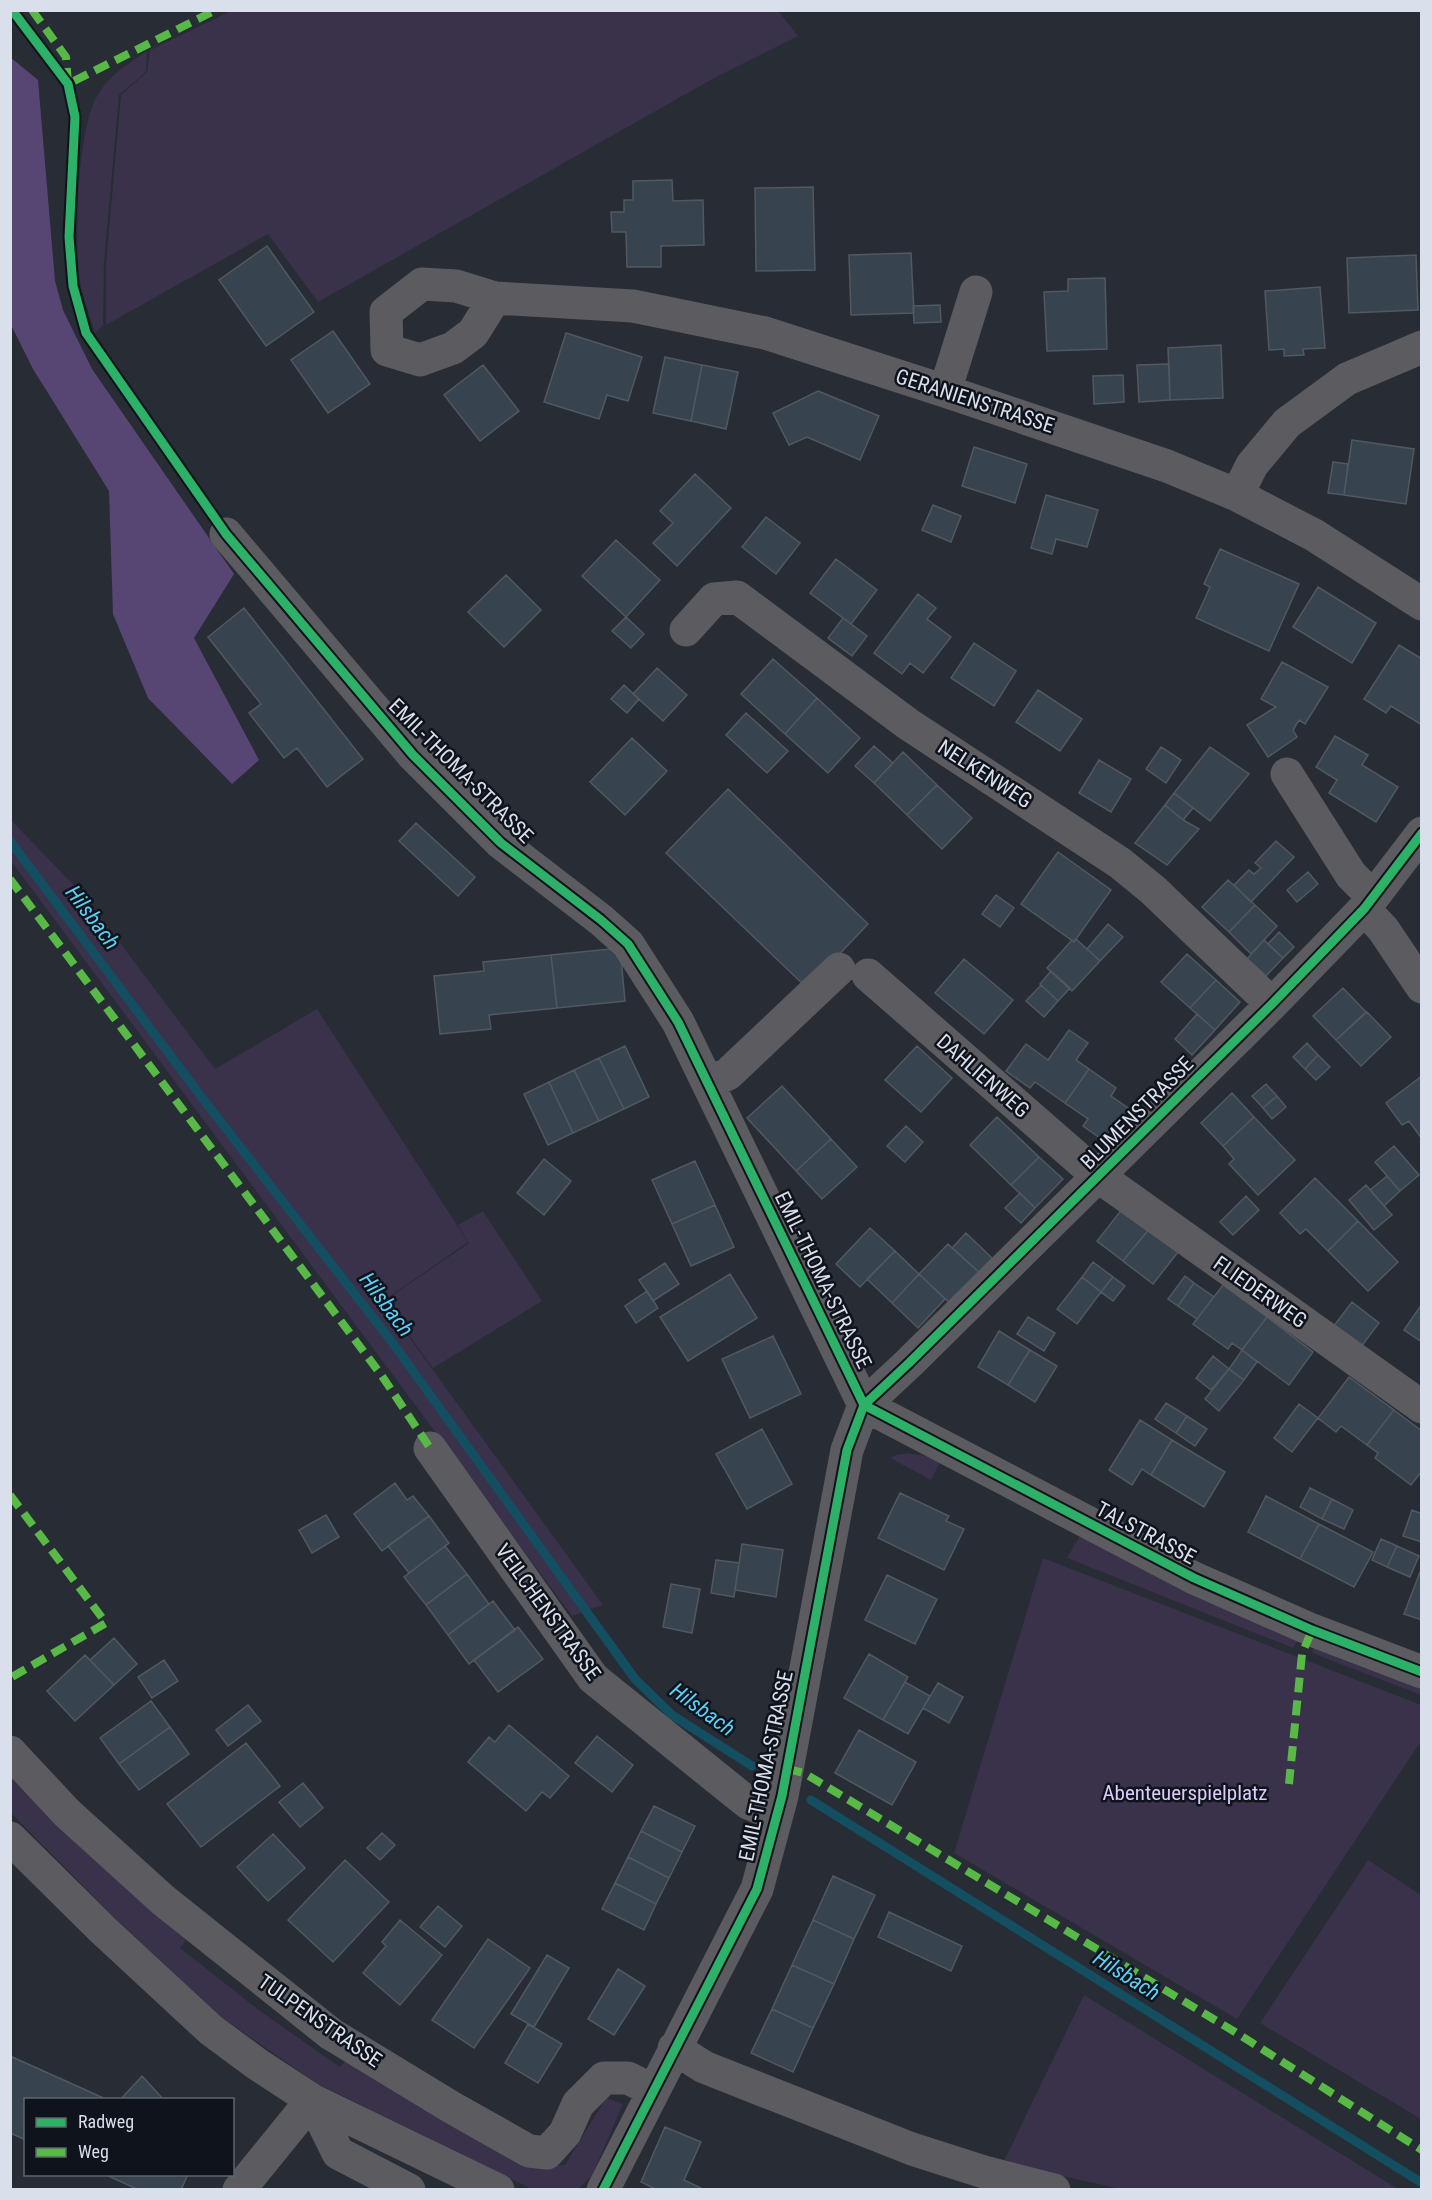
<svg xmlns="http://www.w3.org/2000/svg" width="1432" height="2200" font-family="'Roboto Condensed',sans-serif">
<rect width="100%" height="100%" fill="#272c35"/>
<!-- green -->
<path fill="#3a314b" d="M778,11L798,36L716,77L318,302L268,234L106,325V264L121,95L147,72L150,50L231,11Z
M147,51L146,72L119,95L104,262L103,325L95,333C90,316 83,298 80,281C74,241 77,130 97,96C109,75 128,64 147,51Z
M11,820L87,899L215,1069L317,1009L468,1242L383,1301L603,1605L572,1616L11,861Z
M483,1211L542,1301L433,1368L384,1301L469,1243L458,1225Z
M908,1453L925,1456L940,1462L931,1480L890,1458L896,1455Z
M1081,1534L1297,1641L1293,1648L1067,1558Z
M1043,1558L1421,1705V1741L1237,2019L954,1853Z
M1314,1647L1421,1689V1695L1312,1653Z
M10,1773L80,1847L186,1940L180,1948L260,2011L340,2067L349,2058L533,2167L565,2165L606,2098L623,2104L592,2176L578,2189H532L316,2083L220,2016L118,1921L11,1813Z
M1368,1860L1421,1895V2119L1260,2023Z
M1084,1995L1398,2189H1121L1003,2163Z"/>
<!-- forest -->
<path fill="#574674" d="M10,57L38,80L55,281L63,310L92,369L234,574L194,638L259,760L232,784L148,698L113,614L109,491L33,369L11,325Z"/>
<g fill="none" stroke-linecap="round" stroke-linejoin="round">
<!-- stream -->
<path stroke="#134f60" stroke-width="9" d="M10,841L203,1099L392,1342L635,1679L672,1715L752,1766
M811,1800L1422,2183"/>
</g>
<!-- building -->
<path fill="#37444f" stroke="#52585f" stroke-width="1.5" d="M672,180L673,201L703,200L704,245L661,246V267H627L626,232H612L611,212H624V200H633V181Z
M813,187L815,270L756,271L755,188Z
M267,246L314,312L266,346L219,280Z
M911,253L914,313L851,315L849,255Z
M1416,255L1418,310L1349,313L1347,258Z
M1105,278L1107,349L1047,351L1044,292L1068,291V279Z
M1320,287L1325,348L1303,349L1304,355L1284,356V349L1269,350L1265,291Z
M940,305L941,322L914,323L913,306Z
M333,331L370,384L328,413L291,360Z
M566,333L642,357L628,401L607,395L599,419L544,402Z
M1221,345L1223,398L1170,400L1168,348Z
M665,357L702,365L691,421L653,413Z
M1169,364L1170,400L1139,402L1137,365Z
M483,365L519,411L480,441L444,395Z
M702,365L738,372L726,429L691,421Z
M1123,375L1124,402L1094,404L1093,376Z
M818,391L879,416L860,460L807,437L789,445L773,413Z
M1352,440L1414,449L1406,504L1344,495Z
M974,447L1027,464L1015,503L962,486Z
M1333,462L1348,464L1344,495L1328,493Z
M695,474L731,508L677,566L653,543L673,523L660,511Z
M1046,495L1098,510L1087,547L1056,539L1052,554L1031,548Z
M933,505L961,516L951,542L922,530Z
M766,517L800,543L776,574L742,547Z
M616,540L660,580L626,617L582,576Z
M1220,549L1299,584L1269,651L1196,618L1210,587L1204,584Z
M836,559L877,590L851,624L810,593Z
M506,575L541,610L504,647L468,612Z
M1318,587L1376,623L1352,663L1293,627Z
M918,594L936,608L927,619L951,637L923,673L910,663L902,674L874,653Z
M244,608L363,759L327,787L297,748L284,758L249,713L261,704L208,637Z
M626,617L644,634L631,648L612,631Z
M843,618L867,636L852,656L828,638Z
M974,643L1016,671L994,706L951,678Z
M1399,645L1422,659V725L1391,706L1386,713L1364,699Z
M773,659L817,698L785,734L741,694Z
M1282,662L1328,687L1305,724L1299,720L1293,730L1297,737L1268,757L1247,725L1276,707L1261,699Z
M657,668L687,695L663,721L633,694Z
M624,685L639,699L627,713L611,699Z
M1038,690L1082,719L1060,751L1016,722Z
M817,698L860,738L828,773L785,734Z
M746,713L788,751L767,773L726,735Z
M1335,736L1368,755L1362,765L1398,787L1376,822L1329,793L1337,780L1316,767Z
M632,738L667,771L625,815L590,782Z
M874,746L893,763L874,783L855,766Z
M1161,747L1181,760L1166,783L1146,769Z
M1210,747L1249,774L1210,821L1174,793Z
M903,752L937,785L907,815L874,783Z
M1099,760L1131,779L1111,812L1079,793Z
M937,785L972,818L942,849L907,815Z
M728,789L868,924L807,988L666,853Z
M1174,793L1193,808L1183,820L1165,805Z
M1165,805L1183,820L1199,829L1167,865L1135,843Z
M416,823L475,877L458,896L399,841Z
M1276,841L1294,857L1251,902L1234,885L1249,870L1254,874L1261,868L1255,863Z
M1058,852L1111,890L1074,942L1021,904Z
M1308,872L1318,884L1297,902L1287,890Z
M1228,880L1255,905L1229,932L1202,907Z
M996,895L1014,908L1000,927L982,914Z
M1255,905L1277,926L1251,954L1229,932Z
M1108,924L1123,937L1100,961L1087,949Z
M1279,932L1294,947L1283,958L1268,944Z
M1076,939L1100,961L1072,991L1047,968L1072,940L1074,942Z
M1264,940L1283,958L1266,976L1247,959Z
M620,948L625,1001L557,1008L551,955Z
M1187,954L1216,980L1190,1008L1161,982Z
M551,955L557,1008L489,1015L491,1029L440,1034L434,976L484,971L483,962Z
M964,959L1013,1000L984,1034L935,993Z
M1051,971L1070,988L1058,1001L1040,984Z
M1216,980L1240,1002L1215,1030L1190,1008Z
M1041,985L1058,1001L1044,1017L1026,1001Z
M1343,988L1366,1012L1336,1040L1313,1016Z
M1367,1012L1391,1037L1361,1066L1336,1040Z
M1197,1014L1215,1030L1192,1055L1175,1039Z
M1069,1030L1088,1043L1076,1060L1089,1069L1065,1103L1035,1082L1030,1088L1006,1071L1026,1044L1048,1060Z
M1307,1043L1318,1055L1305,1069L1293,1057Z
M625,1046L649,1097L624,1109L599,1058Z
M917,1046L952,1078L921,1112L885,1080Z
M1318,1055L1330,1067L1316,1080L1305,1069Z
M599,1058L624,1109L599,1121L574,1070Z
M1089,1069L1116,1088L1111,1096L1131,1110L1107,1143L1083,1126L1088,1119L1065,1103Z
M574,1070L599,1121L573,1133L549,1082Z
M1422,1076V1139L1409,1121L1402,1125L1386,1103Z
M549,1082L573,1133L548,1145L524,1094Z
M1266,1084L1277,1096L1263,1108L1252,1096Z
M782,1086L831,1139L796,1171L747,1118Z
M1232,1093L1254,1117L1223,1146L1201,1123Z
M1277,1096L1286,1107L1272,1119L1263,1108Z
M997,1117L1039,1157L1011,1185L970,1145Z
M1254,1117L1295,1160L1258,1195L1229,1164L1234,1159L1223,1146Z
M906,1126L923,1142L905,1162L887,1146Z
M831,1139L857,1167L822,1199L796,1171Z
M1394,1146L1419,1175L1400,1191L1375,1162Z
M1039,1157L1063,1179L1035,1208L1011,1185Z
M544,1159L571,1181L544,1215L517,1193Z
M695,1161L715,1205L672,1224L652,1180Z
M1387,1176L1400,1191L1384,1206L1370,1190Z
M1315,1178L1358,1221L1328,1251L1306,1229L1300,1234L1280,1213Z
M1366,1185L1392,1215L1374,1230L1349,1200Z
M1020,1193L1035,1208L1021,1223L1005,1208Z
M1246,1196L1259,1210L1233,1235L1220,1222Z
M715,1205L734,1247L691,1266L672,1224Z
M1123,1208L1149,1229L1123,1261L1097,1241Z
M1358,1221L1398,1262L1368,1291L1328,1251Z
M870,1228L895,1251L860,1287L836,1264Z
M1149,1229L1178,1252L1153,1284L1123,1261Z
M966,1233L994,1260L981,1274L952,1248Z
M948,1244L981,1274L952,1305L919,1274Z
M895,1251L919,1274L892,1303L867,1279Z
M1093,1262L1113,1277L1101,1292L1082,1277Z
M665,1263L679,1284L653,1301L639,1280Z
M730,1274L757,1318L688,1361L660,1317Z
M919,1274L945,1299L918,1328L892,1303Z
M1185,1276L1194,1283L1178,1306L1168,1299Z
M1082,1277L1101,1292L1077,1324L1057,1309Z
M1113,1277L1125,1286L1113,1301L1101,1292Z
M1194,1283L1214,1297L1197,1319L1178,1306Z
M1223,1285L1267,1317L1242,1350L1232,1343L1228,1349L1193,1324Z
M647,1291L658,1308L636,1323L625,1306Z
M1352,1302L1379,1323L1361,1347L1333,1327Z
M1422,1304V1342L1404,1330Z
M1028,1317L1055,1333L1044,1351L1017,1334Z
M1267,1317L1313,1352L1289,1385L1242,1350Z
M999,1331L1030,1350L1008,1385L978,1367Z
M773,1336L801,1394L750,1418L722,1359Z
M1030,1350L1057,1366L1035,1402L1008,1385Z
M1242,1350L1257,1362L1244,1380L1229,1369Z
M1213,1356L1229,1369L1211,1390L1196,1378Z
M1229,1369L1244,1380L1219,1411L1205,1399Z
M1349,1377L1394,1410L1367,1445L1341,1426L1336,1432L1318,1418Z
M1166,1403L1187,1416L1176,1433L1155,1419Z
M1299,1404L1318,1418L1292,1452L1274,1438Z
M1394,1410L1422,1431V1471L1411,1485L1375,1458L1378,1453L1367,1445Z
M1187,1416L1207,1429L1195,1446L1176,1433Z
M1140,1420L1172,1440L1151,1475L1142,1469L1132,1485L1109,1470Z
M762,1429L792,1484L747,1509L716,1454Z
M1172,1440L1225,1472L1204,1507L1151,1475Z
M395,1483L407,1500L413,1496L429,1516L382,1551L354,1514Z
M1310,1488L1332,1499L1322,1519L1300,1507Z
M900,1493L949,1516L946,1521L964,1529L944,1570L878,1538Z
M1266,1496L1319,1524L1300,1559L1248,1532Z
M1332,1499L1353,1510L1344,1529L1322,1519Z
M1412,1510L1422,1514V1542L1403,1536Z
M326,1515L339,1537L312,1553L299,1530Z
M429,1516L449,1543L409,1573L388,1546Z
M1319,1524L1373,1552L1354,1587L1300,1559Z
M1381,1539L1397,1546L1387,1567L1372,1560Z
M742,1544L783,1550L776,1597L735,1590Z
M445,1546L467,1574L426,1605L404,1577Z
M1397,1546L1419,1556L1410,1577L1387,1567Z
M716,1560L739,1563L734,1597L711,1593Z
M1420,1572H1422V1620L1404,1614Z
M467,1574L489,1604L448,1635L426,1605Z
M887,1575L937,1599L915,1644L865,1620Z
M671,1584L700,1589L692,1633L663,1627Z
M493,1601L515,1630L469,1664L448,1635Z
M518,1627L543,1659L498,1692L474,1660Z
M114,1638L137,1664L114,1685L90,1660Z
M869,1654L908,1677L883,1720L844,1698Z
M85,1655L114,1685L75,1721L47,1691Z
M164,1660L178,1681L152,1698L138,1677Z
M905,1682L930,1696L908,1734L883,1720Z
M938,1683L963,1697L949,1723L923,1708Z
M151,1701L170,1727L119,1764L100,1738Z
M248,1705L261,1721L228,1746L216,1730Z
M509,1725L569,1776L550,1798L542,1792L526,1811L468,1762L489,1737L495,1742Z
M170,1727L189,1754L139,1790L119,1764Z
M859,1730L916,1762L892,1805L835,1773Z
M597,1736L633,1765L612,1792L575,1763Z
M246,1743L280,1786L201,1847L167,1804Z
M303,1783L323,1808L300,1827L279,1802Z
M654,1806L695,1826L682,1852L641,1831Z
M641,1831L682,1852L669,1878L628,1857Z
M382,1833L395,1845L380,1860L367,1848Z
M273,1834L305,1868L268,1901L237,1867Z
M628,1857L669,1878L656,1904L615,1883Z
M345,1860L389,1902L333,1962L288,1920Z
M833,1876L875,1895L854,1939L813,1920Z
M615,1883L656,1904L644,1930L602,1909Z
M438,1906L462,1926L445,1947L420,1927Z
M889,1912L962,1946L951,1971L878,1937Z
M400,1920L442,1955L400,2005L363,1973L386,1946L382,1942Z
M813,1920L854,1939L834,1984L792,1965Z
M488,1939L530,1968L474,2048L432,2020Z
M547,1955L569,1968L534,2027L511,2014Z
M792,1965L834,1984L813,2028L772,2009Z
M618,1969L645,1986L614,2035L588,2019Z
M772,2009L813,2028L793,2072L751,2053Z
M528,2024L562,2044L538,2083L505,2063Z
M10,2056L108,2100H26V2140L10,2133Z
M142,2076L164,2100H120Z
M665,2127L701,2142L684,2180L705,2190H657L641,2182Z
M104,2174H188L181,2190H139Z"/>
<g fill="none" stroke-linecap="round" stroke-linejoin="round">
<!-- minor -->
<path stroke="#5c5c60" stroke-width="33" d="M495,298L473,333L453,348L420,360L387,350L386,312L422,284L456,286L495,298L633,306L765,333L945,391L1167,466L1237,495L1314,535L1422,604
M945,391L976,292
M1237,495L1252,465L1287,423L1347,379L1422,347
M226,534L413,755L501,843L601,920L628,944L678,1022L864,1405
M686,630L714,599L737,597L908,724L1120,863L1153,890L1272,1004
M1287,774L1351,875L1373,897
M1364,909L1383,929L1422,987
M868,975L1098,1176L1422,1407
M708,1083L728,1074L839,969
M864,1405L1194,1578L1312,1630L1422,1672
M430,1448L593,1678L748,1803L777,1815
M10,1752L67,1813L163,1900L331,2034L451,2107L529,2151L547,2153L565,2133L578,2104L604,2078H628L652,2090
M10,1838L103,1930L211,2030L257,2064L312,2100L498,2190
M674,2048L704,2067L912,2149L984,2172L1054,2190
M312,2100L338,2153L409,2190
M239,2190L312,2100
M603,2190L757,1889L782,1796L847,1450L864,1405L909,1363L1272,1004L1364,909L1422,833"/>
<!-- quiet -->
<path stroke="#58b947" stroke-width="8" stroke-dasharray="15 8" stroke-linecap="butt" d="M32,10L66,57L68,84L216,10
M10,879L382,1376L430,1448
M10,1495L106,1623L10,1678
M787,1769L804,1773L1235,2032L1422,2150
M1289,1784L1302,1654L1312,1630"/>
<!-- cycleway casing -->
<g stroke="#0f131b" stroke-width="13">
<path id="cycleway" d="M12,10L68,84L75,117L69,237L73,286L86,333L226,534L413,755L501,843L601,920L628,944L678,1022L864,1405
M864,1405L1194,1578L1312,1630L1422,1672
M603,2190L757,1889L782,1796L847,1450L864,1405L909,1363L1272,1004L1364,909L1422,833"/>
</g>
<!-- cycleway -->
<use href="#cycleway" stroke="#2db169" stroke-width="9"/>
</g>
<g text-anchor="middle" stroke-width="5" stroke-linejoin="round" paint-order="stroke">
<!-- street labels -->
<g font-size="21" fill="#d9dfeb" stroke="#0f131b">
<text transform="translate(975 401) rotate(18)" y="7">GERANIENSTRASSE</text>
<text transform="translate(461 771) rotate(45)" y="7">EMIL-THOMA-STRASSE</text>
<text transform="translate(985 774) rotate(33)" y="7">NELKENWEG</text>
<text transform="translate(983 1076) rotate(41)" y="7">DAHLIENWEG</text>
<text transform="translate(1137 1113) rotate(-45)" y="7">BLUMENSTRASSE</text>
<text transform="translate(823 1280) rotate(64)" y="7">EMIL-THOMA-STRASSE</text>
<text transform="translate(1260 1292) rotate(35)" y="7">FLIEDERWEG</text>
<text transform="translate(1146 1533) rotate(28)" y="7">TALSTRASSE</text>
<text transform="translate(548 1612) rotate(54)" y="7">VEILCHENSTRASSE</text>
<text transform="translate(766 1766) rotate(-78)" y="7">EMIL-THOMA-STRASSE</text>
<text transform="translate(320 2021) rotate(35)" y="7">TULPENSTRASSE</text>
</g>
<!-- park labels -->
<g font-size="21" fill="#dccbfc" stroke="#0f131b">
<text x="1185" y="1800">Abenteuerspielplatz</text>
</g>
<!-- water labels -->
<g font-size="22" font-style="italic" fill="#5cd0f5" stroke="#0f131b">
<text transform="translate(93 917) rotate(53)" y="8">Hilsbach</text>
<text transform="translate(387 1304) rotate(53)" y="8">Hilsbach</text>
<text transform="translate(703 1709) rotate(36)" y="8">Hilsbach</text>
<text transform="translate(1127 1975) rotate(32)" y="8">Hilsbach</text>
</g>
</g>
<!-- border -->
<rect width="1432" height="2200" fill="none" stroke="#d9dfeb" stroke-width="24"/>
<!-- legend -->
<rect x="24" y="2098" width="210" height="78" fill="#0f131b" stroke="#60656e" stroke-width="1.5"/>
<rect x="36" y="2118" width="30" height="9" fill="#2db169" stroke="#60656e" stroke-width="1.5"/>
<text x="78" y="2128" font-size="18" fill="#d9dfeb">Radweg</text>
<rect x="36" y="2148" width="30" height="9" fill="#58b947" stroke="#60656e" stroke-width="1.5"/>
<text x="78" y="2158" font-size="18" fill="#d9dfeb">Weg</text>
</svg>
